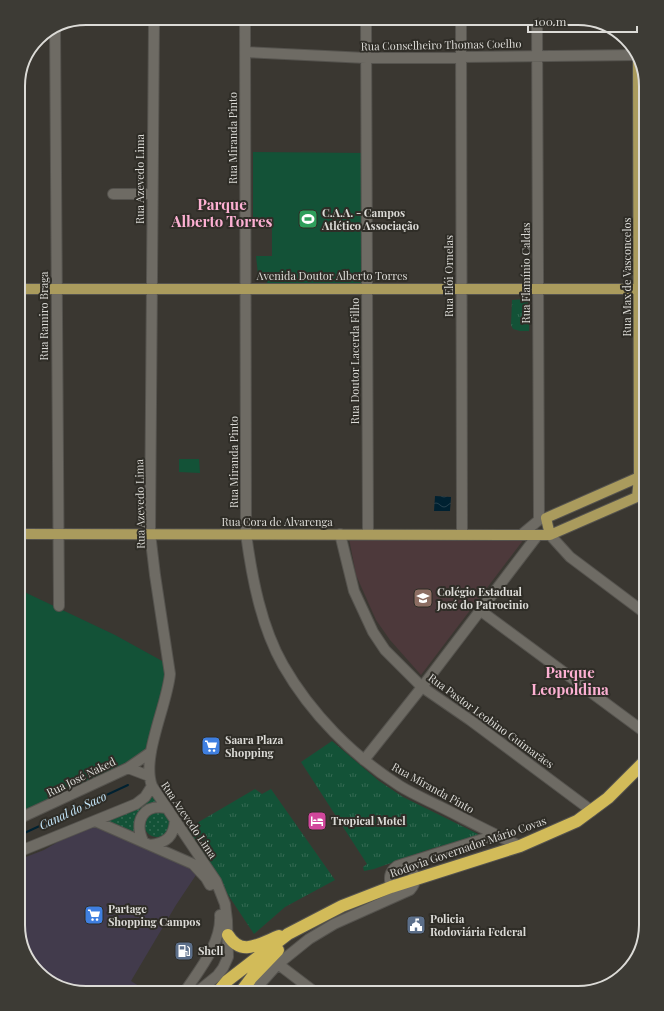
<svg xmlns="http://www.w3.org/2000/svg" width="664" height="1011" font-family="'Playfair Display',serif">
<defs>
<pattern id="grass-tufts" width="24" height="20" patternUnits="userSpaceOnUse"><rect width="24" height="20" fill="#135237"/><path d="M3 7l-1-3M5 7V3M7 7l1-3M15 17l-1-3M17 17v-4M19 17l1-3" fill="none" stroke="#356a53"/></pattern>
<pattern id="garden-dots" width="8" height="8" patternUnits="userSpaceOnUse"><rect width="8" height="8" fill="#135237"/><path d="M2 2h.1M6 6h.1" fill="none" stroke="#356a53" stroke-width="1.8" stroke-linecap="round"/></pattern>
<pattern id="water-waves" width="16" height="10" patternUnits="userSpaceOnUse"><rect width="16" height="10" fill="#002131"/><path d="M0 5q4-4 8 0t8 0" fill="none" stroke="#25414e"/></pattern>
</defs>
<rect width="100%" height="100%" fill="#3a3731"/>
<!-- commercial -->
<path fill="#423b4c" d="M90,823L198,872L176,905L131,981L150,993H82L49,982L27,959L18,925V860L44,850Z"/>
<!-- education -->
<path fill="#4d393b" d="M349,538L524,539L421,675L390,640L376,620L356,575Z"/>
<!-- grass -->
<path fill="url(#grass-tufts)" d="M526,299L530,305L529,331H520L513,329L511,325L512,300Z
M332,741L379,781L403,797L480,835L427,850L374,869L364,871L363,867L367,864L301,762Z
M255,789L262,794L271,789L335,880L285,907L254,934L185,830Z"/>
<!-- park -->
<path fill="#135237" d="M253,152L364,153L362,261V280L360,284L294,286L267,283L265,274H258L256,256H272V228L253,227Z
M179,459H199L200,473L179,472Z
M18,589L115,635L164,662L165,681L148,743L146,748L135,758L18,815Z"/>
<!-- garden -->
<path fill="url(#garden-dots)" d="M154,793L159,803C138,805 135,817 136,836L104,822L146,803Z
M144 824a13 13 0 1 1 26 0a13 13 0 1 1-26 0Z"/>
<!-- water -->
<path fill="url(#water-waves)" d="M435,496L451,497L450,511H434Z"/>
<g fill="none" stroke-linecap="round" stroke-linejoin="round">
<!-- stream -->
<path stroke="#002131" stroke-width="2" d="M18,836L128,785"/>
<!-- minor casing -->
<g stroke="#55534e" stroke-width="12">
<path id="minor" d="M461,19L462,533
M537,19L539,520
M366,20L368,534
M245,21L246,534C252,578 261,626 283,665C311,714 353,756 400,786C413,794 427,800 441,807C467,820 493,834 520,846
M154,22L150,533L155,575L170,674C167,706 141,757 152,786L216,881L225,904L227,920L228,957L223,968L217,976L196,993
M55,26L59,606
M245,52L366,58L638,55
M113,194H152
M340,534L354,591L373,632L385,650L422,687L470,720L592,811
M521,535L539,520
M550,535L570,557L646,614
M481,611L646,733
M364,760L422,687L537,536
M128,768L149,776
M18,819L128,768L151,752
M95,821L193,864L206,878L210,885
M143,841C134,821 143,804 166,808
M150,845C167,843 174,836 175,820
M18,852L136,804L145,797L152,786
M391,887C389,878 389,872 397,866L496,835
M278,964L316,993
M184,993C199,970 222,943 220,915
M252,993L278,964L309,939L334,924L410,890C419,880 415,870 404,864"/>
</g>
<!-- major casing -->
<g stroke="#55534e" stroke-width="12">
<path id="major" d="M18,289H646
M637,497L639,478L638,58
M18,534L550,535L646,493
M550,535L546,518L646,474"/>
</g>
<!-- highway casing -->
<g stroke="#55534e" stroke-width="14">
<path id="highway" d="M228,935C241,957 259,944 279,936
M217,993L227,981L288,934L342,906L391,887L520,846L577,821L608,798L646,760
M240,993L252,977L278,950"/>
</g>
<!-- minor -->
<use href="#minor" stroke="#6e6b64" stroke-width="10"/>
<!-- major -->
<use href="#major" stroke="#aa9b5d" stroke-width="10"/>
<!-- highway -->
<use href="#highway" stroke="#d2bb59" stroke-width="12"/>
</g>
<!-- icons -->
<defs>
<g id="stadium-square" transform="scale(1)"><rect x="-9" y="-9" width="18" height="18" rx="4" fill="#2e9e5b" stroke="#2f2d27"/><path d="M0-5a6.5 5 0 1 0 0 10a6.5 5 0 1 0 0-10ZM-3.5-1.8h7v3.6h-7Z" fill="#fff"/></g>
<g id="school-square" transform="scale(1)"><rect x="-9" y="-9" width="18" height="18" rx="4" fill="#8d6e63" stroke="#2f2d27"/><path d="M0-5L7-2L0 1L-7-2ZM-4 1L0 2.5L4 1V4Q0 6-4 4Z" fill="#fff"/></g>
<g id="supermarket-square" transform="scale(1)"><rect x="-9" y="-9" width="18" height="18" rx="4" fill="#3f7fe0" stroke="#2f2d27"/><path d="M-6-5.5h2.5l.6 2H6L4.5 2H-2.5L-4.4-4H-6ZM-1.5 3.2a1.3 1.3 0 1 0 .1 0ZM3 3.2a1.3 1.3 0 1 0 .1 0Z" fill="#fff"/></g>
<g id="hotel-square" transform="scale(1)"><rect x="-9" y="-9" width="18" height="18" rx="4" fill="#d1479c" stroke="#2f2d27"/><path d="M-6-4.5h1.5V1H6V5H4.5V3h-9V5H-6ZM-4 0a1.8 1.8 0 1 1 3.6 0ZM.5 0V-2.5h3Q6-2.5 6 0Z" fill="#fff"/></g>
<g id="civic-square" transform="scale(1)"><rect x="-9" y="-9" width="18" height="18" rx="4" fill="#5c6f8a" stroke="#2f2d27"/><path d="M-.6-6.5H3V-4.5H.6V-3L4-1V1h2V6H-6V1h2V-1L-.6-3ZM-1.2 2.5V6h2.4V2.5Z" fill="#fff"/></g>
<g id="fuel-square" transform="scale(1)"><rect x="-9" y="-9" width="18" height="18" rx="4" fill="#5c6f8a" stroke="#2f2d27"/><path d="M-5.5-6h7V0h2V4h1.3V-2.5L3-4.5l.8-.8L6-3V5H2.5V1h-1V6h-7ZM-4.2-4.7v3.2H.2V-4.7Z" fill="#fff"/></g>
</defs>
<g fill-rule="evenodd">
<use href="#stadium-square" x="308" y="219"/>
<use href="#school-square" x="423" y="598"/>
<use href="#supermarket-square" x="211" y="746"/>
<use href="#hotel-square" x="317" y="821"/>
<use href="#supermarket-square" x="94" y="915"/>
<use href="#civic-square" x="416" y="925"/>
<use href="#fuel-square" x="184" y="951"/>
</g>
<g text-anchor="middle" stroke-width="4" stroke-linejoin="round" paint-order="stroke">
<!-- street labels -->
<g font-size="11" fill="#dcdbd7" stroke="#2f2d27">
<text transform="translate(441 45) rotate(-1)" y="4">Rua Conselheiro Thomas Coelho</text>
<text transform="translate(233 138) rotate(-90)" y="4">Rua Miranda Pinto</text>
<text transform="translate(140 179) rotate(-90)" y="4">Rua Azevedo Lima</text>
<text transform="translate(526 273) rotate(-90)" y="4">Rua Flamínio Caldas</text>
<text x="332" y="280">Avenida Doutor Alberto Torres</text>
<text transform="translate(449 276) rotate(-90)" y="4">Rua Elói Ornelas</text>
<text transform="translate(627 277) rotate(-90)" y="4">Rua Max de Vasconcelos</text>
<text transform="translate(44 316) rotate(-90)" y="4">Rua Ramiro Braga</text>
<text transform="translate(355 361) rotate(-90)" y="4">Rua Doutor Lacerda Filho</text>
<text transform="translate(234 462) rotate(-90)" y="4">Rua Miranda Pinto</text>
<text transform="translate(140 504) rotate(-91)" y="4">Rua Azevedo Lima</text>
<text x="277" y="526">Rua Cora de Alvarenga</text>
<text transform="translate(491 721) rotate(36)" y="4">Rua Pastor Leobino Guimarães</text>
<text transform="translate(81 777) rotate(-26)" y="4">Rua José Naked</text>
<text transform="translate(433 788) rotate(29)" y="4">Rua Miranda Pinto</text>
<text transform="translate(189 820) rotate(56)" y="4">Rua Azevedo Lima</text>
<text transform="translate(468 847) rotate(-19)" y="4">Rodovia Governador Mário Covas</text>
</g>
<!-- poi labels -->
<g font-size="11" font-weight="bold" fill="#dcdbd7" stroke="#2f2d27" text-anchor="start">
<text x="322" y="217">C.A.A. - Campos<tspan x="322" dy="13">Atlético Associação</tspan></text>
<text x="437" y="596">Colégio Estadual<tspan x="437" dy="13">José do Patrocinio</tspan></text>
<text x="225" y="744">Saara Plaza<tspan x="225" dy="13">Shopping</tspan></text>
<text x="331" y="825">Tropical Motel</text>
<text x="108" y="913">Partage<tspan x="108" dy="13">Shopping Campos</tspan></text>
<text x="430" y="923">Policia<tspan x="430" dy="13">Rodoviária Federal</tspan></text>
<text x="198" y="955">Shell</text>
</g>
<!-- water labels -->
<g font-size="12" font-style="italic" fill="#c7eafe" stroke="#2f2d27">
<text transform="translate(73 811) rotate(-25)" y="4">Canal do Saco</text>
</g>
<!-- district labels -->
<g font-size="15" font-weight="bold" fill="#fdb0d3" stroke="#2f2d27">
<text x="222" y="210">Parque<tspan x="222" dy="17">Alberto Torres</tspan></text>
<text x="570" y="678">Parque<tspan x="570" dy="17">Leopoldina</tspan></text>
</g>
</g>
<!-- crop -->
<path d="M0 0H664V1011H0ZM86 25H578A61 61 0 0 1 639 86V925A61 61 0 0 1 578 986H86A61 61 0 0 1 25 925V86A61 61 0 0 1 86 25Z" fill="#3d3b35" fill-rule="evenodd"/>
<path fill="none" stroke="#dcdbd7" stroke-width="2" d="M86 25H578A61 61 0 0 1 639 86V925A61 61 0 0 1 578 986H86A61 61 0 0 1 25 925V86A61 61 0 0 1 86 25Z"/>
<!-- scale -->
<path d="M528 26v6h109v-6" fill="none" stroke="#dcdbd7" stroke-width="2"/>
<text x="534" y="26" font-size="12" fill="#dcdbd7" stroke="#2f2d27" stroke-width="3" paint-order="stroke">100 m</text>
</svg>
